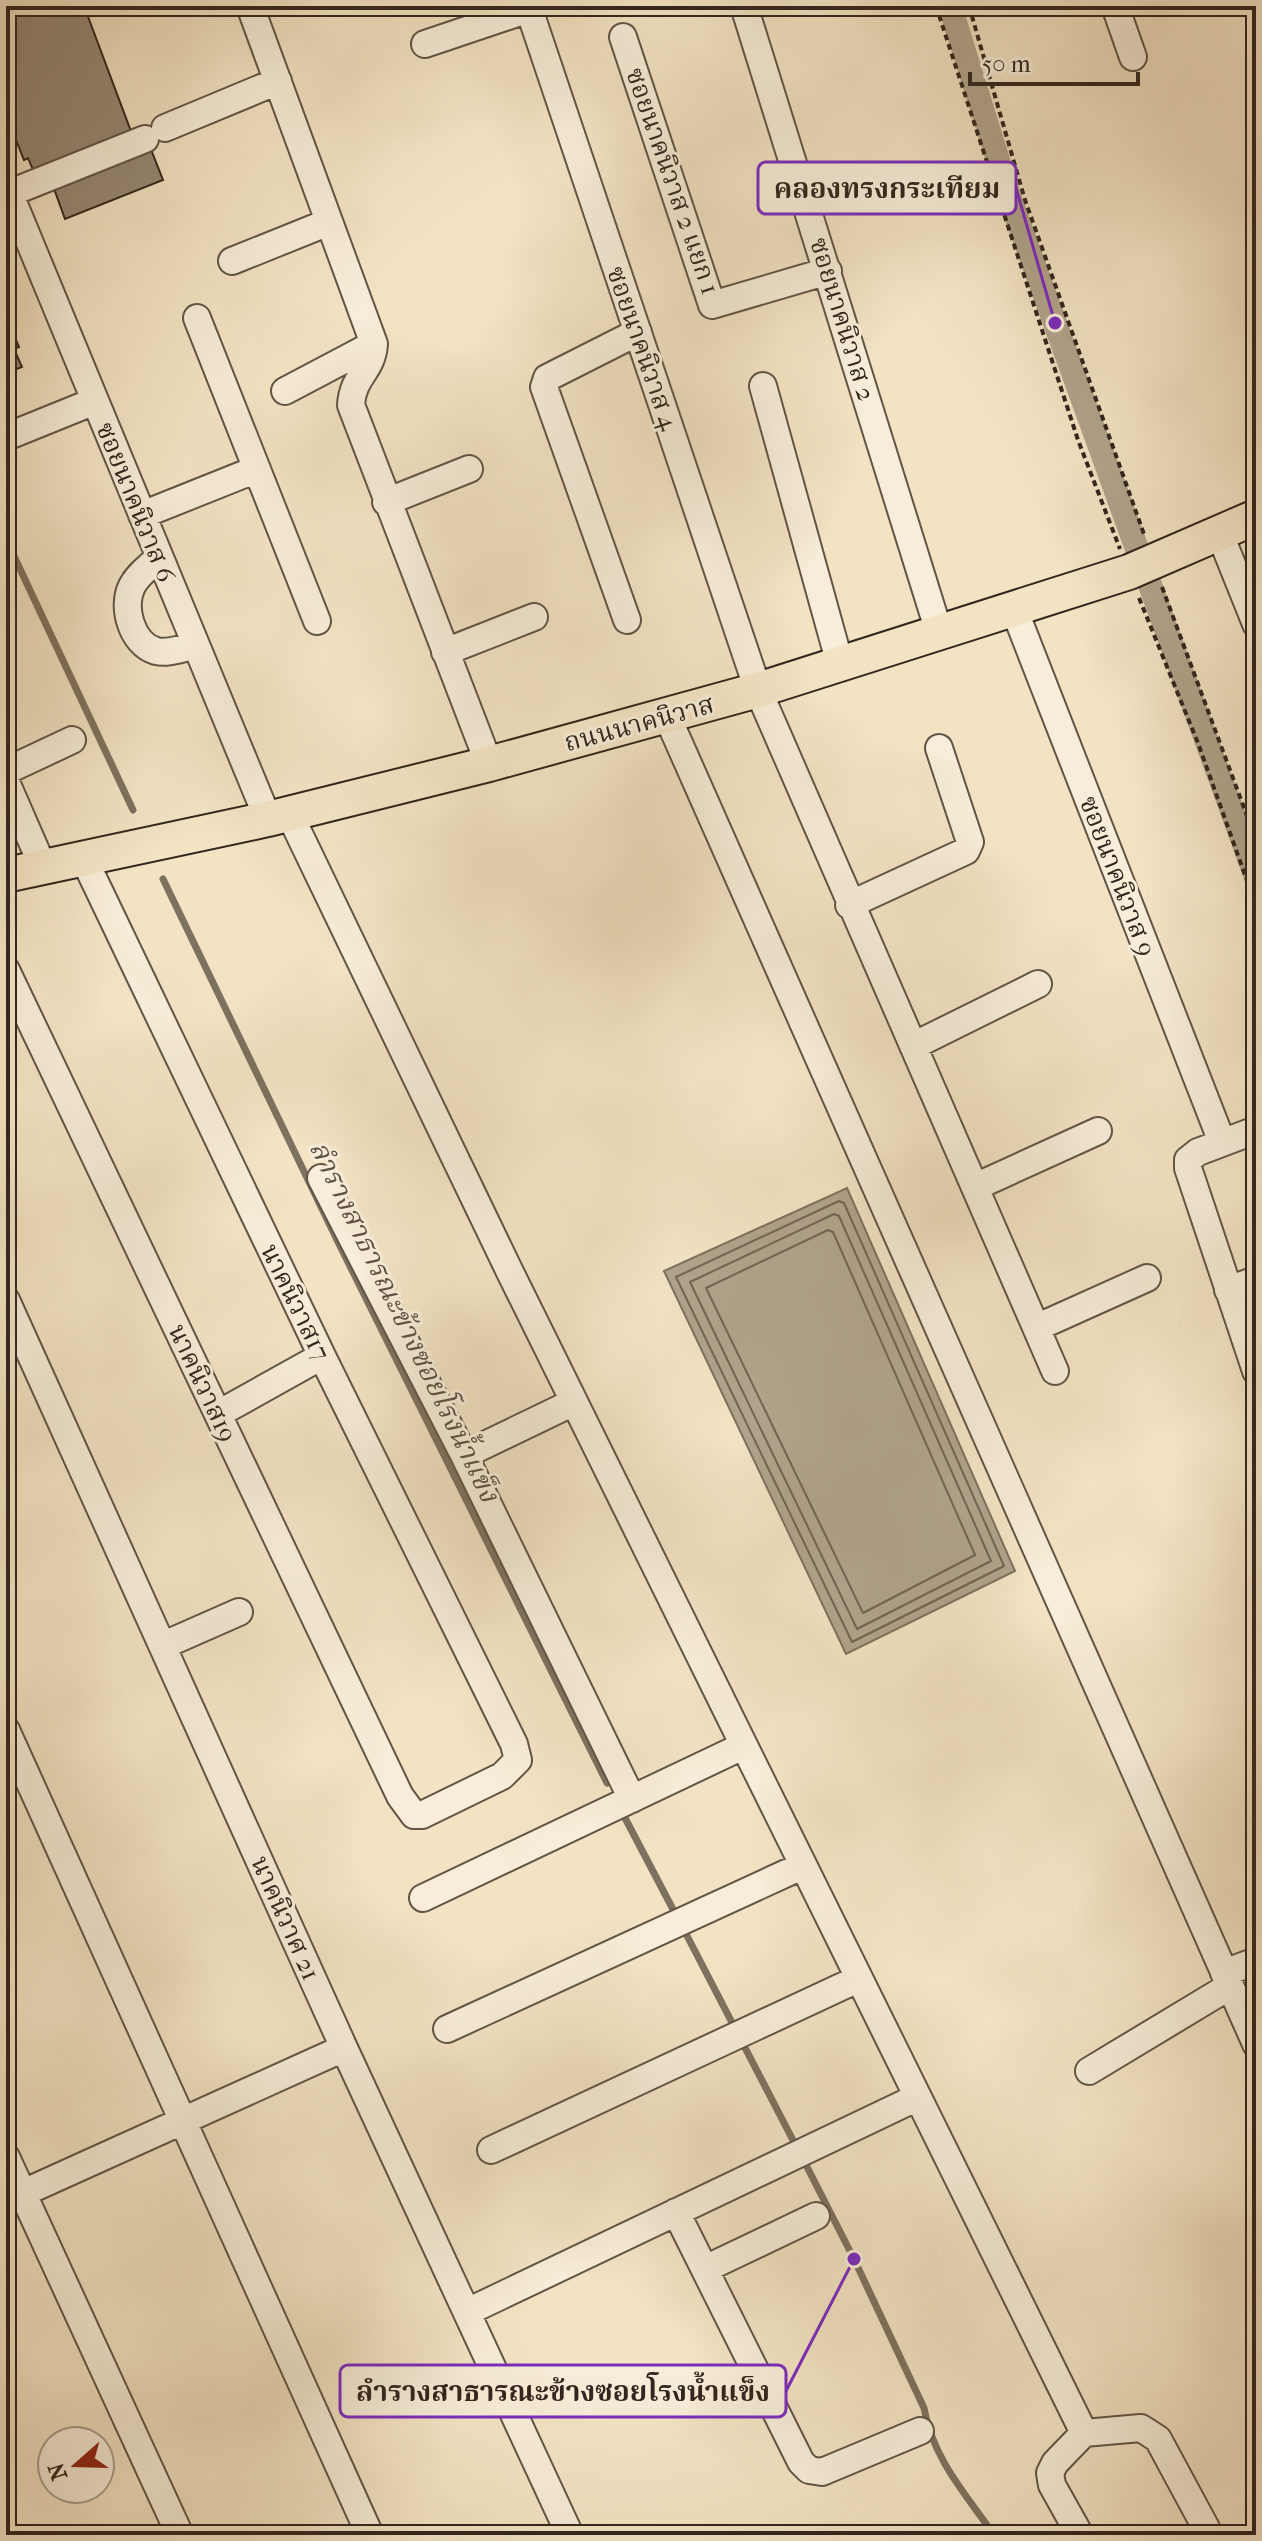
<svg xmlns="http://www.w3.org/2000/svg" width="1262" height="2541" font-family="'IM FELL French Canon','Noto Serif Thai',serif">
<rect width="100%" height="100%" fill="#f3e3c3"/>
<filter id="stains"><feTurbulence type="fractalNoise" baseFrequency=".0025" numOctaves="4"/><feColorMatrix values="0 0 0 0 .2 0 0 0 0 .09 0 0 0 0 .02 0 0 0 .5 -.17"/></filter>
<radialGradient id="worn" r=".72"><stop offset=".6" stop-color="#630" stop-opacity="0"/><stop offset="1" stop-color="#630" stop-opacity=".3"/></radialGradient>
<!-- water -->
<path fill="#b1a38b" stroke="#7e715f" stroke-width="2" d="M847,1188L1015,1571L846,1654L664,1271Z"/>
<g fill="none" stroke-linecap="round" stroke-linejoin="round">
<!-- shore -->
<path stroke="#726454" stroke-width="2" d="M839,1201L844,1203L1004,1566L852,1642L676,1277Z
M834,1214L839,1216L991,1561L857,1629L690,1282Z
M828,1230L833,1232L975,1555L863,1613L706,1288Z"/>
<!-- stream -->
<path stroke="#7e715f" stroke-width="7" d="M6,539L133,810
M163,879L338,1242L607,1783
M624,1816L677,1917
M683,1928L797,2148
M803,2159L854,2259L924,2408C933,2459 965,2493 994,2535"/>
<!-- canal -->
<path stroke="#b1a38b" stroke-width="24" d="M950,6L1010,199L1256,877"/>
</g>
<!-- building -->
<path fill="#968874" stroke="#32261e" stroke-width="2" d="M6,6H84L132,134L34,172L28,158L24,160L6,115Z
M150,147L163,180L65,219L53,186Z
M7,319L19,347L14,349L22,367L6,373Z"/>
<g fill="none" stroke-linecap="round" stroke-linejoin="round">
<!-- minor casing -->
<g stroke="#625547" stroke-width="30">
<path id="minor" d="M250,6L374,344C372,372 353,375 351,405L489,764
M528,6L758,690L1055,1371
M744,6L939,632
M1115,6L1133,57
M623,37L712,305L828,271
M425,44L529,9
M165,128L278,81
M6,185L268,819
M10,193L145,139
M232,261L329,222
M197,318L317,621
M763,386L840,664
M285,391L374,344
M6,437L95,401
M386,502L469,469
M142,515L257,469
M1219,532L1256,624
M158,558C149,567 138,574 132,586C121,607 132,644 156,651C168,654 182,648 194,646
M1014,609L1222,1142
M627,620L544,387L547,378L638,332
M445,652L534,617
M667,716L1256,2044
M6,771L72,740
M6,782L43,867
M289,813L508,1268L1084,2433
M849,905L966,851L970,842L939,748
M6,970L400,1796L414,1815H422L502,1776L518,1760L514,1744L322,1356L83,857
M913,1046L1038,984
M1256,1130L1198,1152L1188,1160V1168L1256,1371
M321,1178L464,1455L632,1799
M975,1187L1098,1131
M1228,1290L1256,1280
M6,1300L344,2048L570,2535
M1038,1327L1147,1278
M218,1414L322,1356
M464,1455L574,1402
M164,1645L239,1612
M6,1730L370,2535
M423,1898L743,1746
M1224,1973L1256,1961
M447,2029L802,1866
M1089,2071L1230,1986
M491,2150L858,1979
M6,2157L180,2535
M23,2193L344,2048
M676,2212L801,2462L809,2470L822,2472L920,2431
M705,2269L816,2216
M467,2312L918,2097
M1080,2535L1052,2485L1050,2473L1055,2463L1084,2433L1141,2428L1158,2439L1206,2528"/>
</g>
<!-- major casing -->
<g stroke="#32261e" stroke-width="38">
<path id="major" d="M6,875L268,819L489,764L758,690L1129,572L1256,517"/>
</g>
<!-- path -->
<path stroke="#32261e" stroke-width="4" stroke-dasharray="6 4" stroke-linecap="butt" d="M936,6L1078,440L1120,549
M969,6L1025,200L1145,537
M1162,587L1256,840
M1139,598L1198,743L1256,906"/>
<!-- minor -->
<use href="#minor" stroke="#f7edd8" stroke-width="26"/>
<!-- major -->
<use href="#major" stroke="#f3e3c3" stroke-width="34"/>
</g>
<g text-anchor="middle" stroke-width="6" stroke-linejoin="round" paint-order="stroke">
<!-- street labels -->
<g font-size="26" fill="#32261e" stroke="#f7edd8">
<text transform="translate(673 181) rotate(71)" y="9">ซอยนาคนิวาส 2 แยก 1</text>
<text transform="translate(843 319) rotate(73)" y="9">ซอยนาคนิวาส 2</text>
<text transform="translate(643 348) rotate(71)" y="9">ซอยนาคนิวาส 4</text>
<text transform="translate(136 502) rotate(68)" y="9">ซอยนาคนิวาส 6</text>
<text transform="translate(639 723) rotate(-15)" y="9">ถนนนาคนิวาส</text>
<text transform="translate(1118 876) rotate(69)" y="9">ซอยนาคนิวาส 9</text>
<text transform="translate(296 1302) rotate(64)" y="9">นาคนิวาส17</text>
<text transform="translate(203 1383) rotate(65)" y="9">นาคนิวาส19</text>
<text transform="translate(286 1918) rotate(66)" y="9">นาคนิวาศ 21</text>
</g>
<!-- water labels -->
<g font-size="28" font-style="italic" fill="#5e5244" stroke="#f7edd8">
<text transform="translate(405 1321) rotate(64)" y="10">ลำรางสาธารณะข้างซอยโรงน้ำแข็ง</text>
</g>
</g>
<!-- callouts -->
<path fill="none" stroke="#7b2cbf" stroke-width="3" d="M1055 323L1016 188M854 2259L786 2391"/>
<g fill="#7b2cbf" stroke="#f7edd8" stroke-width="3">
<circle cx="1055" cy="323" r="8"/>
<circle cx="854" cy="2259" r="8"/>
</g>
<g fill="#f7edd8" stroke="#7b2cbf" stroke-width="3">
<rect x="758" y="162" width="258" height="52" rx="8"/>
<rect x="340" y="2365" width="446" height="52" rx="8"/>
</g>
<g font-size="28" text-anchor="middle" font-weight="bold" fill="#32261e">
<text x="887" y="198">คลองทรงกระเทียม</text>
<text x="563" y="2401">ลำรางสาธารณะข้างซอยโรงน้ำแข็ง</text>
</g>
<!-- margin -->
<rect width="1262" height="2541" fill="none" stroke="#f3e3c3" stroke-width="32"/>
<rect x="8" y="8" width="1246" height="2525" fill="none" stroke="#32261e" stroke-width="4"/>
<rect x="16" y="16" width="1230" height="2509" fill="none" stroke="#32261e" stroke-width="2"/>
<!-- north arrow -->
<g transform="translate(76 2465) rotate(250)"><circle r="38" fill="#f7edd8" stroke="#a89d8e" stroke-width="2"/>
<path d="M0-6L14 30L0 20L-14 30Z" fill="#8f2418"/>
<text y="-12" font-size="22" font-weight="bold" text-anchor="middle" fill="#32261e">N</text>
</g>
<!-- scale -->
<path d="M970 72v12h168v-12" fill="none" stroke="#32261e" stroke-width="4"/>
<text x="982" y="72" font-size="24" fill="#32261e" stroke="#f7edd8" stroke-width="6" paint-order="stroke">50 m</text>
<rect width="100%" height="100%" filter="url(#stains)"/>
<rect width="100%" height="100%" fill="url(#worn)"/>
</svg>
